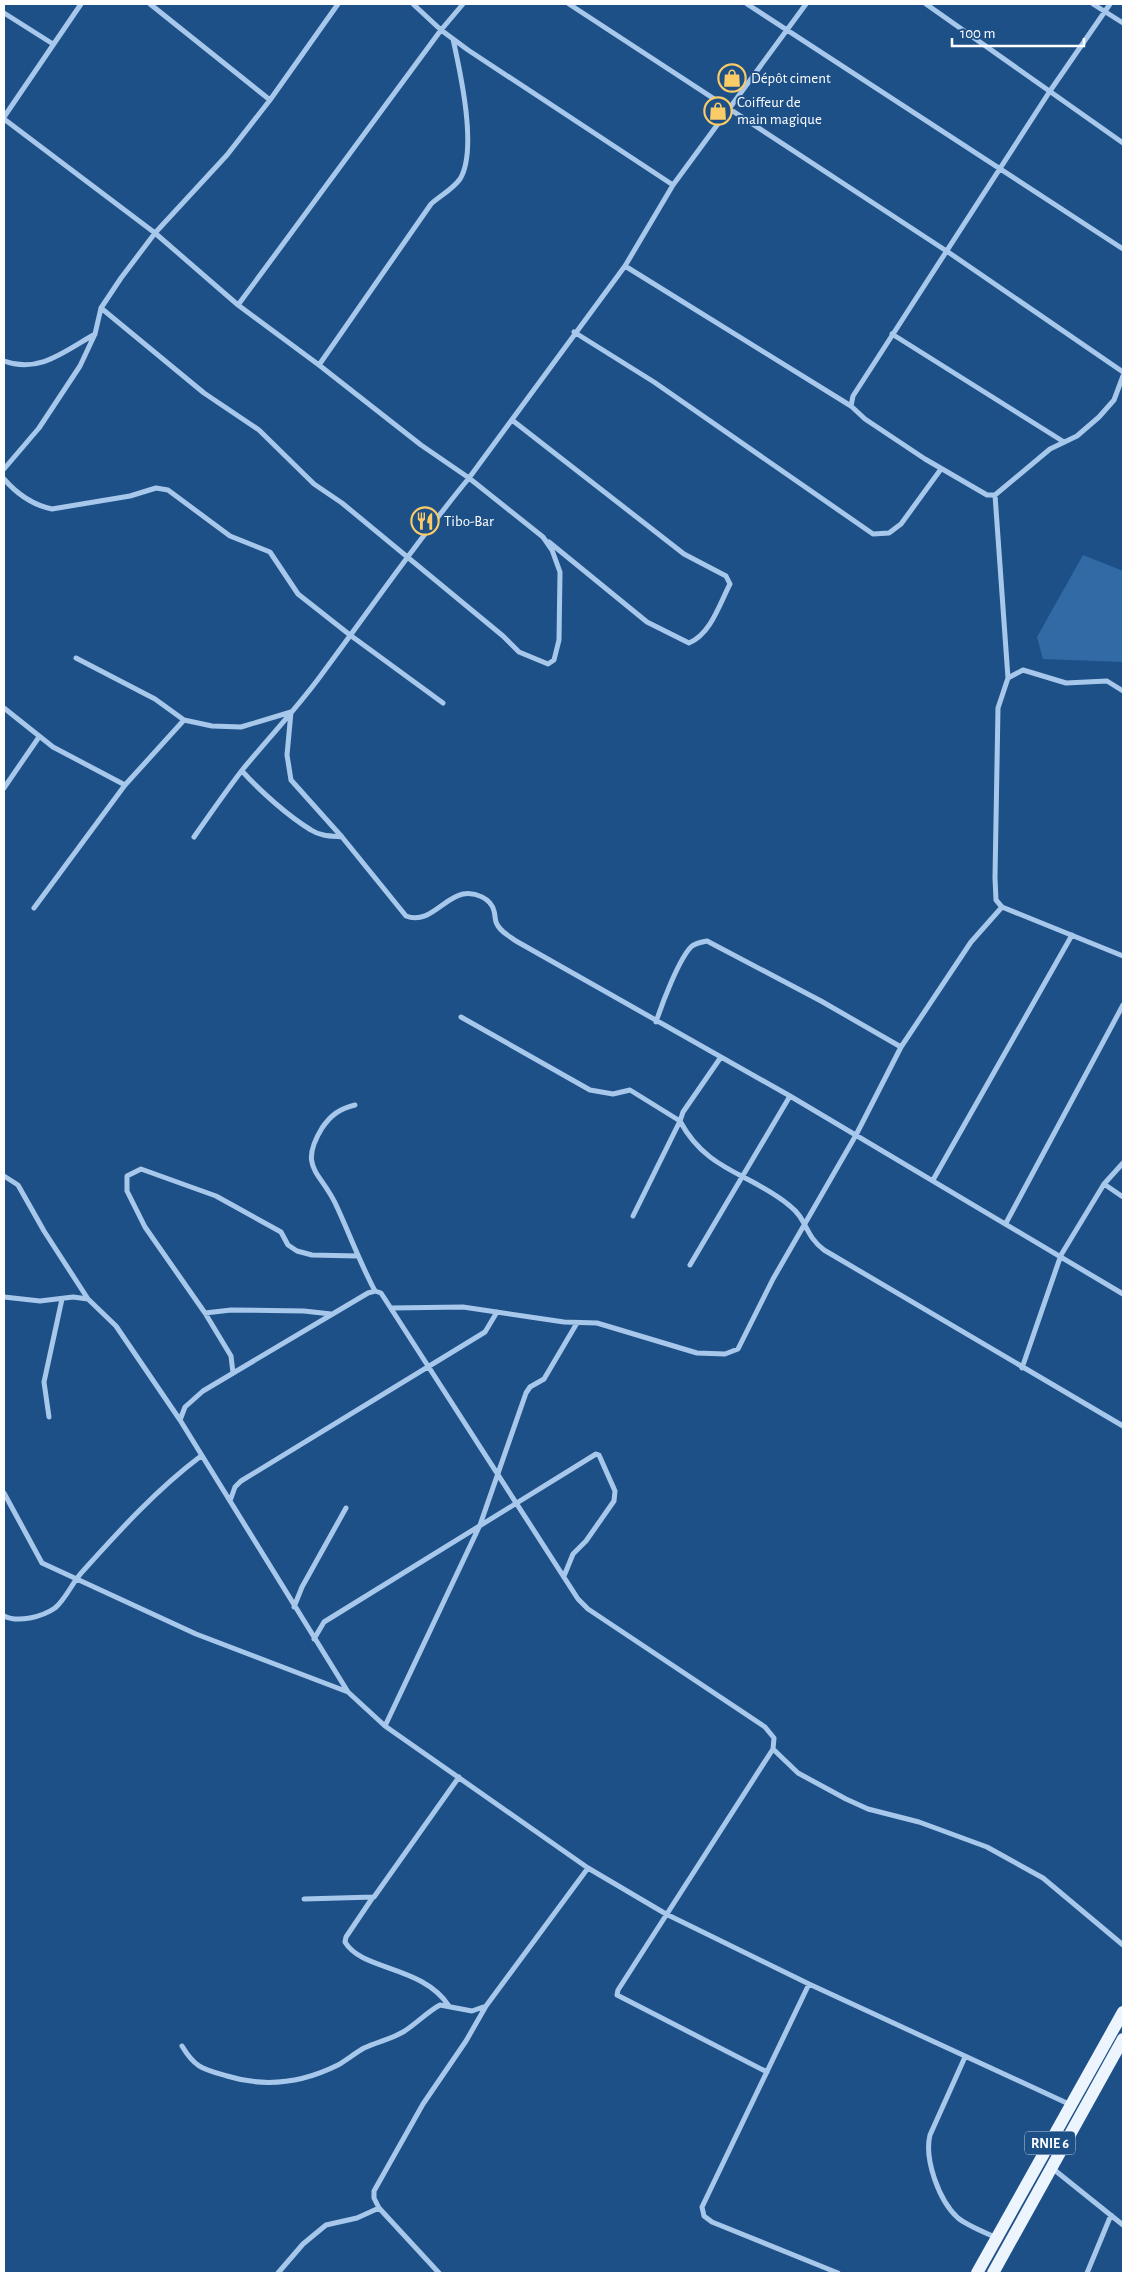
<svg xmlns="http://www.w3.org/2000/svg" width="1127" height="2277" font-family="'Alegreya Sans',sans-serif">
<rect width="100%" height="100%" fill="#1e5088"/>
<!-- green -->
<path fill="#316aa5" d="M1083,555L1123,571V662L1043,659L1037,637Z"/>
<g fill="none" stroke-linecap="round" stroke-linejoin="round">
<!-- street -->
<path stroke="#a7c8eb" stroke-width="5" d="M150,4L270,100
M413,4L441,30L463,4
M569,4L948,252L1123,372
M747,4L1123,249
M926,4L1123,143
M1093,4L1123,23
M1110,4L1050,91L853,396L851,406L865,419L925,459L987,495H995L1050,449L1077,436L1099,417L1114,400L1123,376
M4,13L53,44
M4,117L81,4
M4,119L155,233L238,305L319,365L421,445L469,478L625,266L673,185L806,4
M625,266L851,406
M238,305L441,30L468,50L673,185
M101,308L204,393L259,430L314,484L342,503L503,636L519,652L548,664L554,660L559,640L560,572L552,550L543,537L469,478C416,542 369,611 319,678C295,710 268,739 243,769C226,791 210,814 194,837
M574,332L654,382L873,534L889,533L901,524L941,469
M892,334L1064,442
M4,361C39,374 65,351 95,334
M319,365L431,204C440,196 453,189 460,179C478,150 460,71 453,39
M512,420L684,554L726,576L730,584C720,603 711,634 689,643L647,622L549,542
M4,469L39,428L80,366L95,334L101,308L121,278L155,233L227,155L270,100L338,4
M4,479C17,494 33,505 52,509L130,496L156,488L168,490L230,536L270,552L298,594L350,635L443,703
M995,495L1008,678
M76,658L155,699L184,720
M1123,691L1107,681L1066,683L1023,670L1008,678L998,708L995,878L996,900L1002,907L1123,956
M4,708L53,747L125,785
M242,771C260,791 288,816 311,830C320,836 331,836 342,837
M4,788L39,737
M34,908L125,785L184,720L212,726L241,727L291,712L287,755L291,780L342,837L406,916C429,925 443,898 463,894C475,892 491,898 494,911C495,914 495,919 496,922C499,931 509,936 516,941L790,1096L1123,1294
M461,1017L590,1090L613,1094L630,1090L680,1121L633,1216
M656,1022C662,1004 679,958 692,946C696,943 702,942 707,941L821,1001L901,1047
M721,1057L683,1112L680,1121C707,1172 751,1173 790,1206C807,1219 805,1236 824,1250L1123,1426
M355,1105C339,1109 331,1115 322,1128C297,1169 322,1172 337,1207C350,1235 360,1263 375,1291
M4,1176L18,1185L44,1231L88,1299
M933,1180L1072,935
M1104,1184L1123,1197
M1006,1223L1123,1005
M690,1265L790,1096
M4,1297L40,1301L73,1297L88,1299L116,1326L180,1420L348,1692L385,1726L588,1868L666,1914L809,1984L1071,2105
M391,1308L463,1307L564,1322L597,1323L697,1353L725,1354L738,1349L773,1279L856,1135L901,1047L971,942L1002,907
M205,1313L231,1310L304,1311L331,1314
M1022,1368L1061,1255L1104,1184L1123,1163
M233,1373L231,1356L205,1313L145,1227L127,1191V1176L141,1169L216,1196L281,1232L288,1245L297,1251L312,1255L357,1256
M49,1417L44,1382L62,1299
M180,1420L185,1407L203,1391L368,1293L375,1291L381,1293L578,1599L588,1609L765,1727L774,1738L773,1749L618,1990L617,1995L767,2072
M4,1493L42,1563L196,1634L348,1692
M230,1501L235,1487L241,1481L485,1332L497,1312
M294,1607L302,1587L346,1508
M4,1616C18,1623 42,1617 55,1608C66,1599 73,1581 83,1571C120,1530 157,1489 201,1456
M314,1639L324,1622L596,1454L599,1455L615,1491L614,1501L586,1541L573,1554L564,1576
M385,1726L480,1525L526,1393L530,1387L544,1379L577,1323
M773,1749L798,1773L846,1799L868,1809L919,1822L987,1847L1043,1878L1123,1945
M373,1897L346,1937L345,1942C362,1971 422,1965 449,2006
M304,1899L374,1897L459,1777
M809,1984L702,2207L704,2216L712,2222L838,2273
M182,2046C195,2068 203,2069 227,2076C266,2088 302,2083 338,2065C347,2060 355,2053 364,2048C377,2042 391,2039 403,2032C416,2024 427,2012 440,2005L472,2011L486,2006
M965,2057L930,2135C924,2159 939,2201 958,2218C968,2226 984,2232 997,2238
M1052,2168L1123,2225
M278,2273L303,2244L326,2225L357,2218L379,2208
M439,2273L379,2208L374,2198V2191L423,2104L466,2041L486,2006L588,1868
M1087,2273L1111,2215"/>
<!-- primary -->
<path stroke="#ecf4fe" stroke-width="12" d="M977,2273L1123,2012
M993,2273L1123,2039"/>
</g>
<!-- icons -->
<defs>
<g id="shop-ring" transform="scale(1.4375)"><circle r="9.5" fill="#1e5088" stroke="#facb66" stroke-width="1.5"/><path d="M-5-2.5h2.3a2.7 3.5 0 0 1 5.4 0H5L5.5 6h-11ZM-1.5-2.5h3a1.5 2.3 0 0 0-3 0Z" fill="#facb66"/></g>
<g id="restaurant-ring" transform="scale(1.4375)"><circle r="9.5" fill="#1e5088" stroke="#facb66" stroke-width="1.5"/><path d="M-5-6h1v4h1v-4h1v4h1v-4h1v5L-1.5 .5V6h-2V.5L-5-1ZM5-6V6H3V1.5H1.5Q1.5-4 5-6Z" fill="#facb66"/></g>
</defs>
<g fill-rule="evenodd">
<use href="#shop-ring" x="732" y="78"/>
<use href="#shop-ring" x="718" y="111"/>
<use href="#restaurant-ring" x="425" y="521"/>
</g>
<g text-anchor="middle" stroke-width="4" stroke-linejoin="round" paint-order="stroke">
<!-- shield labels -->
<rect fill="#1e5088" stroke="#bccadb" stroke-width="1" x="1025" y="2131.5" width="50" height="23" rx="4"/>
<g font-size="14" font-weight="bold" fill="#fff">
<text x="1050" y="2148">RNIE 6</text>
</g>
<!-- poi labels -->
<g font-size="15" fill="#fff" stroke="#1e5088" text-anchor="start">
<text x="751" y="83">Dépôt ciment</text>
<text x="737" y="107">Coiffeur de<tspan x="737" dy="17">main magique</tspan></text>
<text x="444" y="526">Tibo-Bar</text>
</g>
</g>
<!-- border -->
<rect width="1127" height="2277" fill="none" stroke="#ffffff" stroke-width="10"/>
<!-- scale -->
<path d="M952 38v8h132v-8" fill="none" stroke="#ffffff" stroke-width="2.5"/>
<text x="960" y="38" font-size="15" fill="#ffffff" stroke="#1e5088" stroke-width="4" paint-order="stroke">100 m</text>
</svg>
